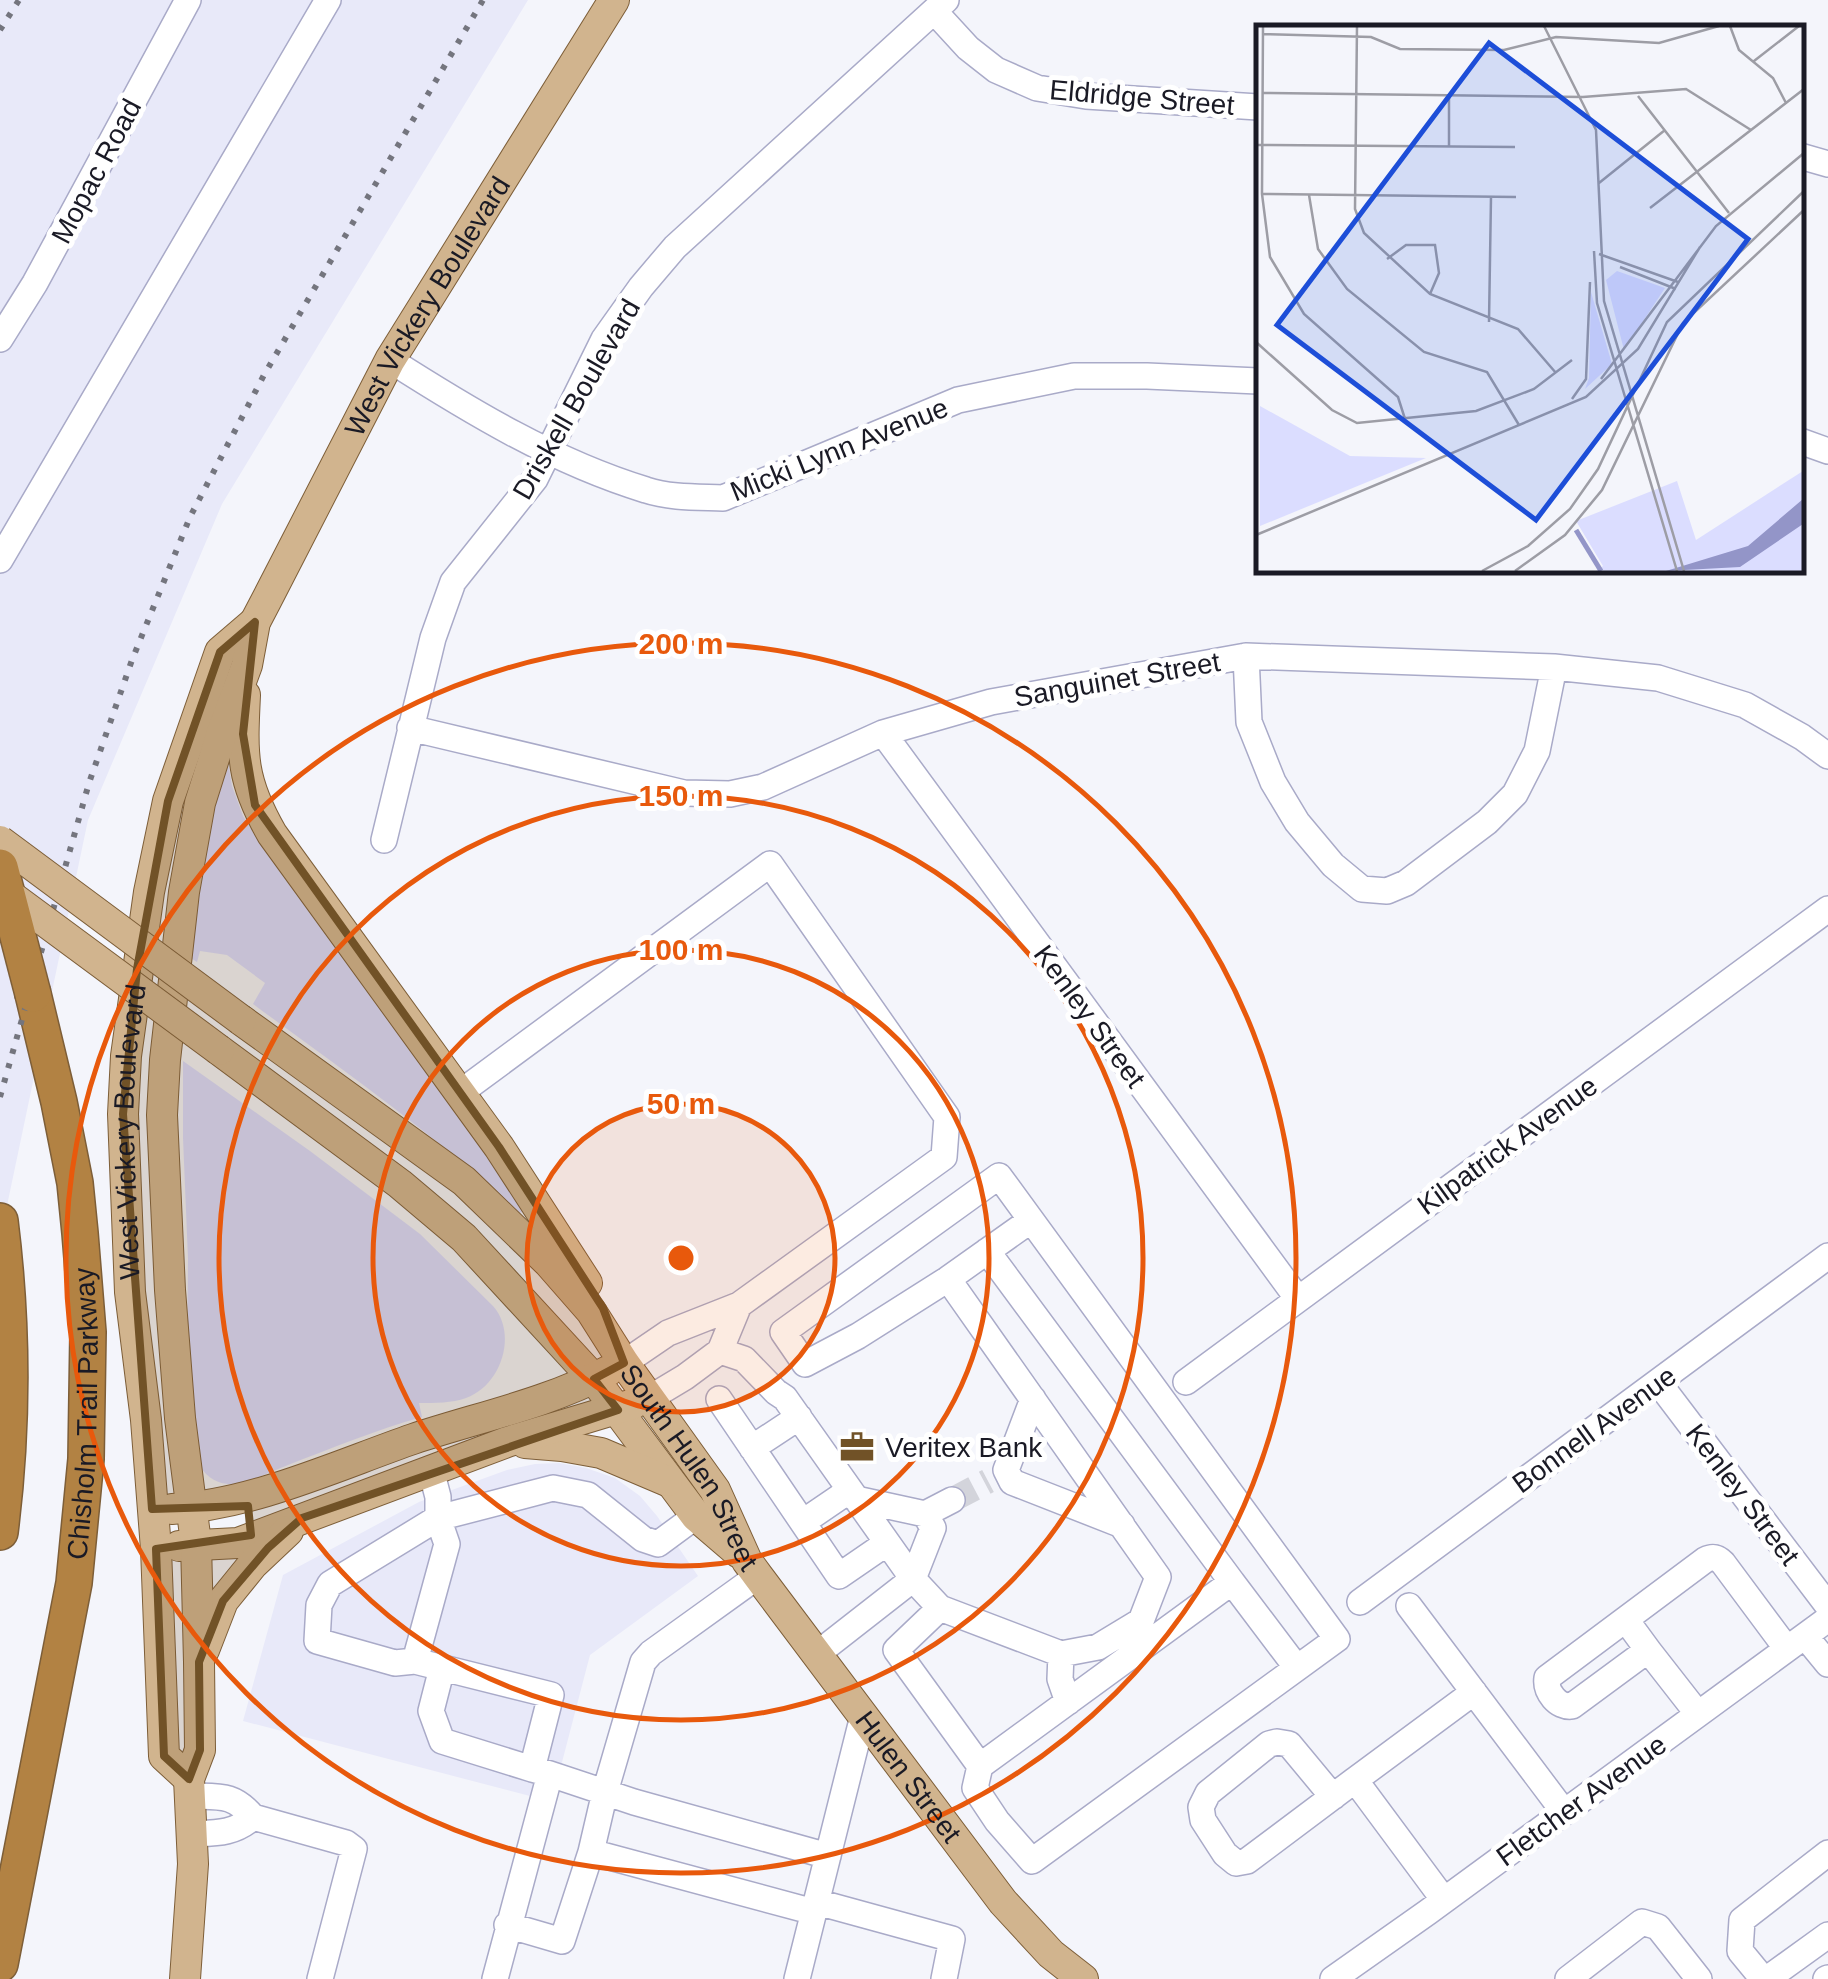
<svg xmlns="http://www.w3.org/2000/svg" width="1828" height="1979" font-family="Arial,sans-serif">
<rect width="100%" height="100%" fill="#f4f5fb"/>
<!-- built -->
<path fill="#e8e9f9" d="M0,0H528L222,504L88,820L0,1239Z
M559,1463L586,1468L615,1478L640,1496L657,1516L698,1576L590,1655L561,1766L540,1761L530,1796L243,1721L283,1575L419,1502L507,1470L535,1464Z"/>
<!-- green -->
<path fill="#dbddff" d="M227,756L232,786L243,816L261,845L303,899L529,1208L520,1213C437,1136 344,1071 253,1004L265,983L227,955L200,951L197,962L189,957L208,826Z
M183,1061L310,1151L420,1234L493,1306C518,1334 501,1386 466,1398C452,1403 435,1403 419,1403L422,1417C376,1430 332,1448 288,1465C272,1471 245,1485 228,1484C213,1483 205,1474 197,1463L187,1361L188,1259L183,1138Z"/>
<g fill="none" stroke-linecap="round" stroke-linejoin="round">
<!-- minor-tunnel -->
<path stroke="#d3d4db" stroke-width="25" stroke-dasharray="25 12" stroke-linecap="butt" d="M952,1500L988,1481"/>
<!-- minor casing -->
<g stroke="#a9aac8" stroke-width="28">
<path id="minor" d="M934,11L968,48L996,70L1037,88L1086,96L1258,107
M1800,156L1828,164
M0,339L35,283L188,0
M390,360C470,411 554,462 646,490C670,498 697,497 723,498L958,400L1074,376H1147L1258,381
M1800,441L1828,451
M0,560L328,0
M1246,656L1249,722L1273,782L1297,822L1333,865L1362,889L1387,891L1406,883L1487,822L1515,794L1537,751L1554,667
M410,728L684,793L730,794L763,787L883,733L991,702L1246,656L1554,667L1658,678L1745,705L1802,737L1828,756
M883,733L1298,1299
M384,840L433,638L453,582L535,479L604,339L641,287L675,247L946,0
M461,1092L770,864L947,1117L944,1157L739,1305L668,1333L624,1363
M987,1251L1232,1582
M948,1279L1031,1220
M720,1351L744,1359L776,1392L785,1398L913,1579L940,1608L896,1650L980,1766
M1186,1382L1828,909
M1658,1382L1828,1606
M650,1398L685,1377L720,1351L739,1305
M719,1399L839,1576L887,1543
M1033,1399L1006,1470L1012,1482L1122,1525
M752,1448L799,1417
M431,1470L438,1497V1518L447,1544L415,1661L551,1695L532,1769L550,1774L495,1979
M925,1514L952,1500
M803,1522L850,1490
M758,1576L651,1653L643,1662L605,1792L591,1852L814,1912
M1360,1602L1828,1256
M1409,1606L1564,1812
M940,1608L1061,1654L1098,1647L1141,1621L1158,1577L948,1279L858,1336L805,1364L783,1332L999,1176L1337,1639L1032,1861L997,1821L975,1788L980,1766L1232,1582L1297,1668
M1626,1620L1648,1650L1572,1706C1558,1708 1545,1692 1547,1678L1705,1560C1713,1556 1717,1557 1723,1563L1787,1649
M1805,1636L1828,1664
M1648,1650L1698,1714
M817,1654L913,1579L933,1528L925,1514L856,1499
M1061,1654L1060,1679L1068,1702
M415,1661L395,1663L317,1641L319,1605L330,1584L438,1518L553,1488L588,1495L643,1539L658,1544L696,1516
M442,1668L431,1711L442,1741L532,1769
M550,1774L634,1802L828,1856
M1355,1780L1474,1692
M190,1796C219,1797 233,1793 253,1817C234,1834 216,1833 192,1834
M1333,1797L1289,1744L1277,1742L1269,1744L1208,1793L1201,1807L1203,1820L1225,1854L1236,1863L1247,1861L1355,1780L1444,1900
M253,1817L346,1843L354,1849L320,1979
M817,1902L952,1939L944,1979
M507,1925L562,1941L591,1852
M797,1979L863,1716
M1333,1979L1428,1912L1828,1619
M1568,1979L1642,1922L1658,1927L1699,1979
M1763,1979L1740,1951L1742,1920L1828,1853
M1767,1979L1828,1935
M1826,1979L1828,1978"/>
</g>
<!-- major casing -->
<g stroke="#7d5e38" stroke-width="32">
<g id="major">
<path d="M245,695C242,756 241,780 272,834L499,1147L587,1283"/>
<path id="s1" d="M241,1020L464,1181L549,1263L591,1311L624,1363L715,1490L747,1561L758,1576L1003,1902L1051,1954L1083,1979"/>
<path d="M219,1050L400,1184L464,1238L594,1379L696,1516L738,1552"/>
<path d="M525,1443L562,1446L601,1453L667,1481"/>
<path d="M172,1509C252,1505 338,1465 413,1439C479,1417 546,1404 608,1371"/>
<path d="M179,1546L238,1543L507,1442L633,1404"/>
<path d="M204,1650L223,1601L253,1564L288,1531"/>
<path id="s2" d="M189,1779L164,1756L156,1549L146,1420L130,1292L123,1114L126,1056L149,892L168,801L220,652L255,622"/>
<path id="s3" d="M185,1979L193,1864L189,1779L200,1750L199,1662L196,1543L180,1418L170,1290L162,1115L165,1060L184,892L200,803L222,733L247,665L255,622L266,601L390,360L614,0"/>
</g>
</g>
<!-- highway casing -->
<g stroke="#7d5e38" stroke-width="38">
<g id="highway">
<path d="M0,1221C13,1325 13,1429 0,1532"/>
<path id="s4" d="M0,1964L74,1583L86,1459L88,1332L80,1233L75,1183L59,1102L33,994"/>
</g>
</g>
<!-- minor -->
<use href="#minor" stroke="#fff" stroke-width="25"/>
<!-- major -->
<use href="#major" stroke="#d1b48e" stroke-width="30"/>
<!-- highway -->
<use href="#highway" stroke="#b28243" stroke-width="35"/>
<!-- rail -->
<path stroke="#74757e" stroke-width="6" stroke-dasharray="5 10" stroke-linecap="butt" d="M0,30L19,0
M0,1097L89,783L132,660L190,517L264,375L483,0"/>
<!-- major-bridge casing -->
<g stroke="#7d5e38" stroke-width="32" stroke-linecap="butt">
<path id="major-bridge" d="M0,841L241,1020
M0,888L219,1050"/>
</g>
<!-- highway-bridge casing -->
<g stroke="#7d5e38" stroke-width="38" stroke-linecap="butt">
<path id="highway-bridge" d="M0,867L33,994"/>
</g>
<!-- major-bridge -->
<use href="#major-bridge" stroke="#d1b48e" stroke-width="30"/>
<!-- highway-bridge -->
<use href="#highway-bridge" stroke="#b28243" stroke-width="35"/>
</g>
<!-- marked area -->
<path fill="#715227" fill-opacity="0.2" stroke="#715227" stroke-width="8" stroke-linejoin="round" d="M255,622L243,734L255,805L499,1147L603,1308L624,1363L594,1379L618,1410L302,1518L268,1548L223,1601L199,1662L200,1750L189,1779L164,1756L156,1549L251,1535L248,1506L152,1509L123,1114L137,969L168,801L220,652Z"/>
<!-- distance rings -->
<circle cx="681" cy="1258" r="154" fill="#e8590c" fill-opacity=".12"/>
<g fill="none" stroke="#e8590c" stroke-width="5">
<circle cx="681" cy="1258" r="154"/>
<circle cx="681" cy="1258" r="308"/>
<circle cx="681" cy="1258" r="462"/>
<circle cx="681" cy="1258" r="615"/>
</g>
<!-- icons -->
<defs>
<g id="office-bare" transform="scale(2.7)"><path d="M-6-3h4V-5.5h4V-3h4V5H-6ZM-1-4.5V-3h2v-1.5ZM-6 0V1H6V0Z" fill="#715227" stroke="#fff" stroke-width="2.5" paint-order="stroke"/></g>
</defs>
<g fill-rule="evenodd">
<use href="#office-bare" x="857" y="1447"/>
</g>
<g text-anchor="middle" stroke-width="10" stroke-linejoin="round" paint-order="stroke">
<!-- street labels -->
<g font-size="28" fill="#1a1a25" stroke="#fff">
<text transform="translate(1142 97) rotate(5)" y="10">Eldridge Street</text>
<text transform="translate(96 171) rotate(-62)" y="10">Mopac Road</text>
<text dy="10" stroke="none"><textPath href="#s3" startOffset="1732">West Vickery Boulevard</textPath></text>
<text transform="translate(576 399) rotate(-60)" y="10">Driskell Boulevard</text>
<text transform="translate(839 449) rotate(-22)" y="10">Micki Lynn Avenue</text>
<text transform="translate(1117 679) rotate(-10)" y="10">Sanguinet Street</text>
<text transform="translate(1090 1016) rotate(54)" y="10">Kenley Street</text>
<text dy="10" stroke="none"><textPath href="#s2" startOffset="660">West Vickery Boulevard</textPath></text>
<text transform="translate(1507 1145) rotate(-36)" y="10">Kilpatrick Avenue</text>
<text dy="10" stroke="none"><textPath href="#s4" startOffset="558">Chisholm Trail Parkway</textPath></text>
<text transform="translate(1594 1429) rotate(-36)" y="10">Bonnell Avenue</text>
<text dy="10" stroke="none"><textPath href="#s1" startOffset="642">South Hulen Street</textPath></text>
<text transform="translate(1743 1494) rotate(53)" y="10">Kenley Street</text>
<text dy="10" stroke="none"><textPath href="#s1" startOffset="1022">Hulen Street</textPath></text>
<text transform="translate(1581 1800) rotate(-36)" y="10">Fletcher Avenue</text>
</g>
<!-- poi labels -->
<g font-size="28" fill="#1a1a25" stroke="#fff" text-anchor="start">
<text x="885" y="1457">Veritex Bank</text>
</g>
</g>
<!-- overview -->
<g transform="translate(1256 25)">
<rect width="548" height="548" fill="#f4f5fb"/>
<path d="M361,246L409,263L368,325L350,255ZM335,267L356,339L329,364L333,353ZM4,381L94,431L170,433L4,501ZM547,446V546H340L347,541L320,496L421,456L440,515Z" fill="#dbddff"/>
<path d="M547,474V499L484,542L410,546L492,521Z" fill="#9395c8"/>
<path fill="none" stroke="#9395c8" stroke-width="5" d="M320,505L345,546"/>
<path fill="none" stroke="#9d9da5" stroke-width="2.5" d="M7,1L6,169L14,232L48,289L142,372L149,394M101,1L99,184L108,208L174,269L262,304L300,348M288,1L340,105L348,276L428,546M474,1L483,25L517,53L530,78M7,9L115,12L144,24L248,25L300,12L403,18L463,1M498,36L543,1M7,68L327,72L430,64L495,105M193,70V121M382,71L473,188M0,120L259,122M343,158L409,105M6,169L260,172M53,170L62,224L91,264L168,327L231,347L263,400M394,183L548,64M338,226L341,278L421,546M343,229L422,257M131,234L150,220H179L183,248L174,269M364,242L420,264M233,297L235,172M0,317L76,385L101,398L220,386L278,364L316,335M345,354L460,201L548,128M316,374L330,354L334,257M0,510L330,372L382,324L444,222M226,546L272,521L314,484L342,444L411,297L548,166M259,546L309,510L346,465L427,298L548,185"/>
<path fill="#1d4ed8" fill-opacity="0.15" stroke="#1d4ed8" stroke-width="5" d="M233,18L492,214L280,495L21,300Z"/>
<rect width="548" height="548" fill="none" stroke="#1a1a25" stroke-width="5"/>
</g>
<circle cx="681" cy="1258" r="15" fill="#e8590c" stroke="#fff" stroke-width="5"/>
<g font-size="30" text-anchor="middle" font-weight="bold" fill="#e8590c" stroke="#fff" stroke-width="10" stroke-linejoin="round" paint-order="stroke">
<text x="681" y="654">200 m</text>
<text x="681" y="806">150 m</text>
<text x="681" y="960">100 m</text>
<text x="681" y="1114">50 m</text>
</g>
</svg>
